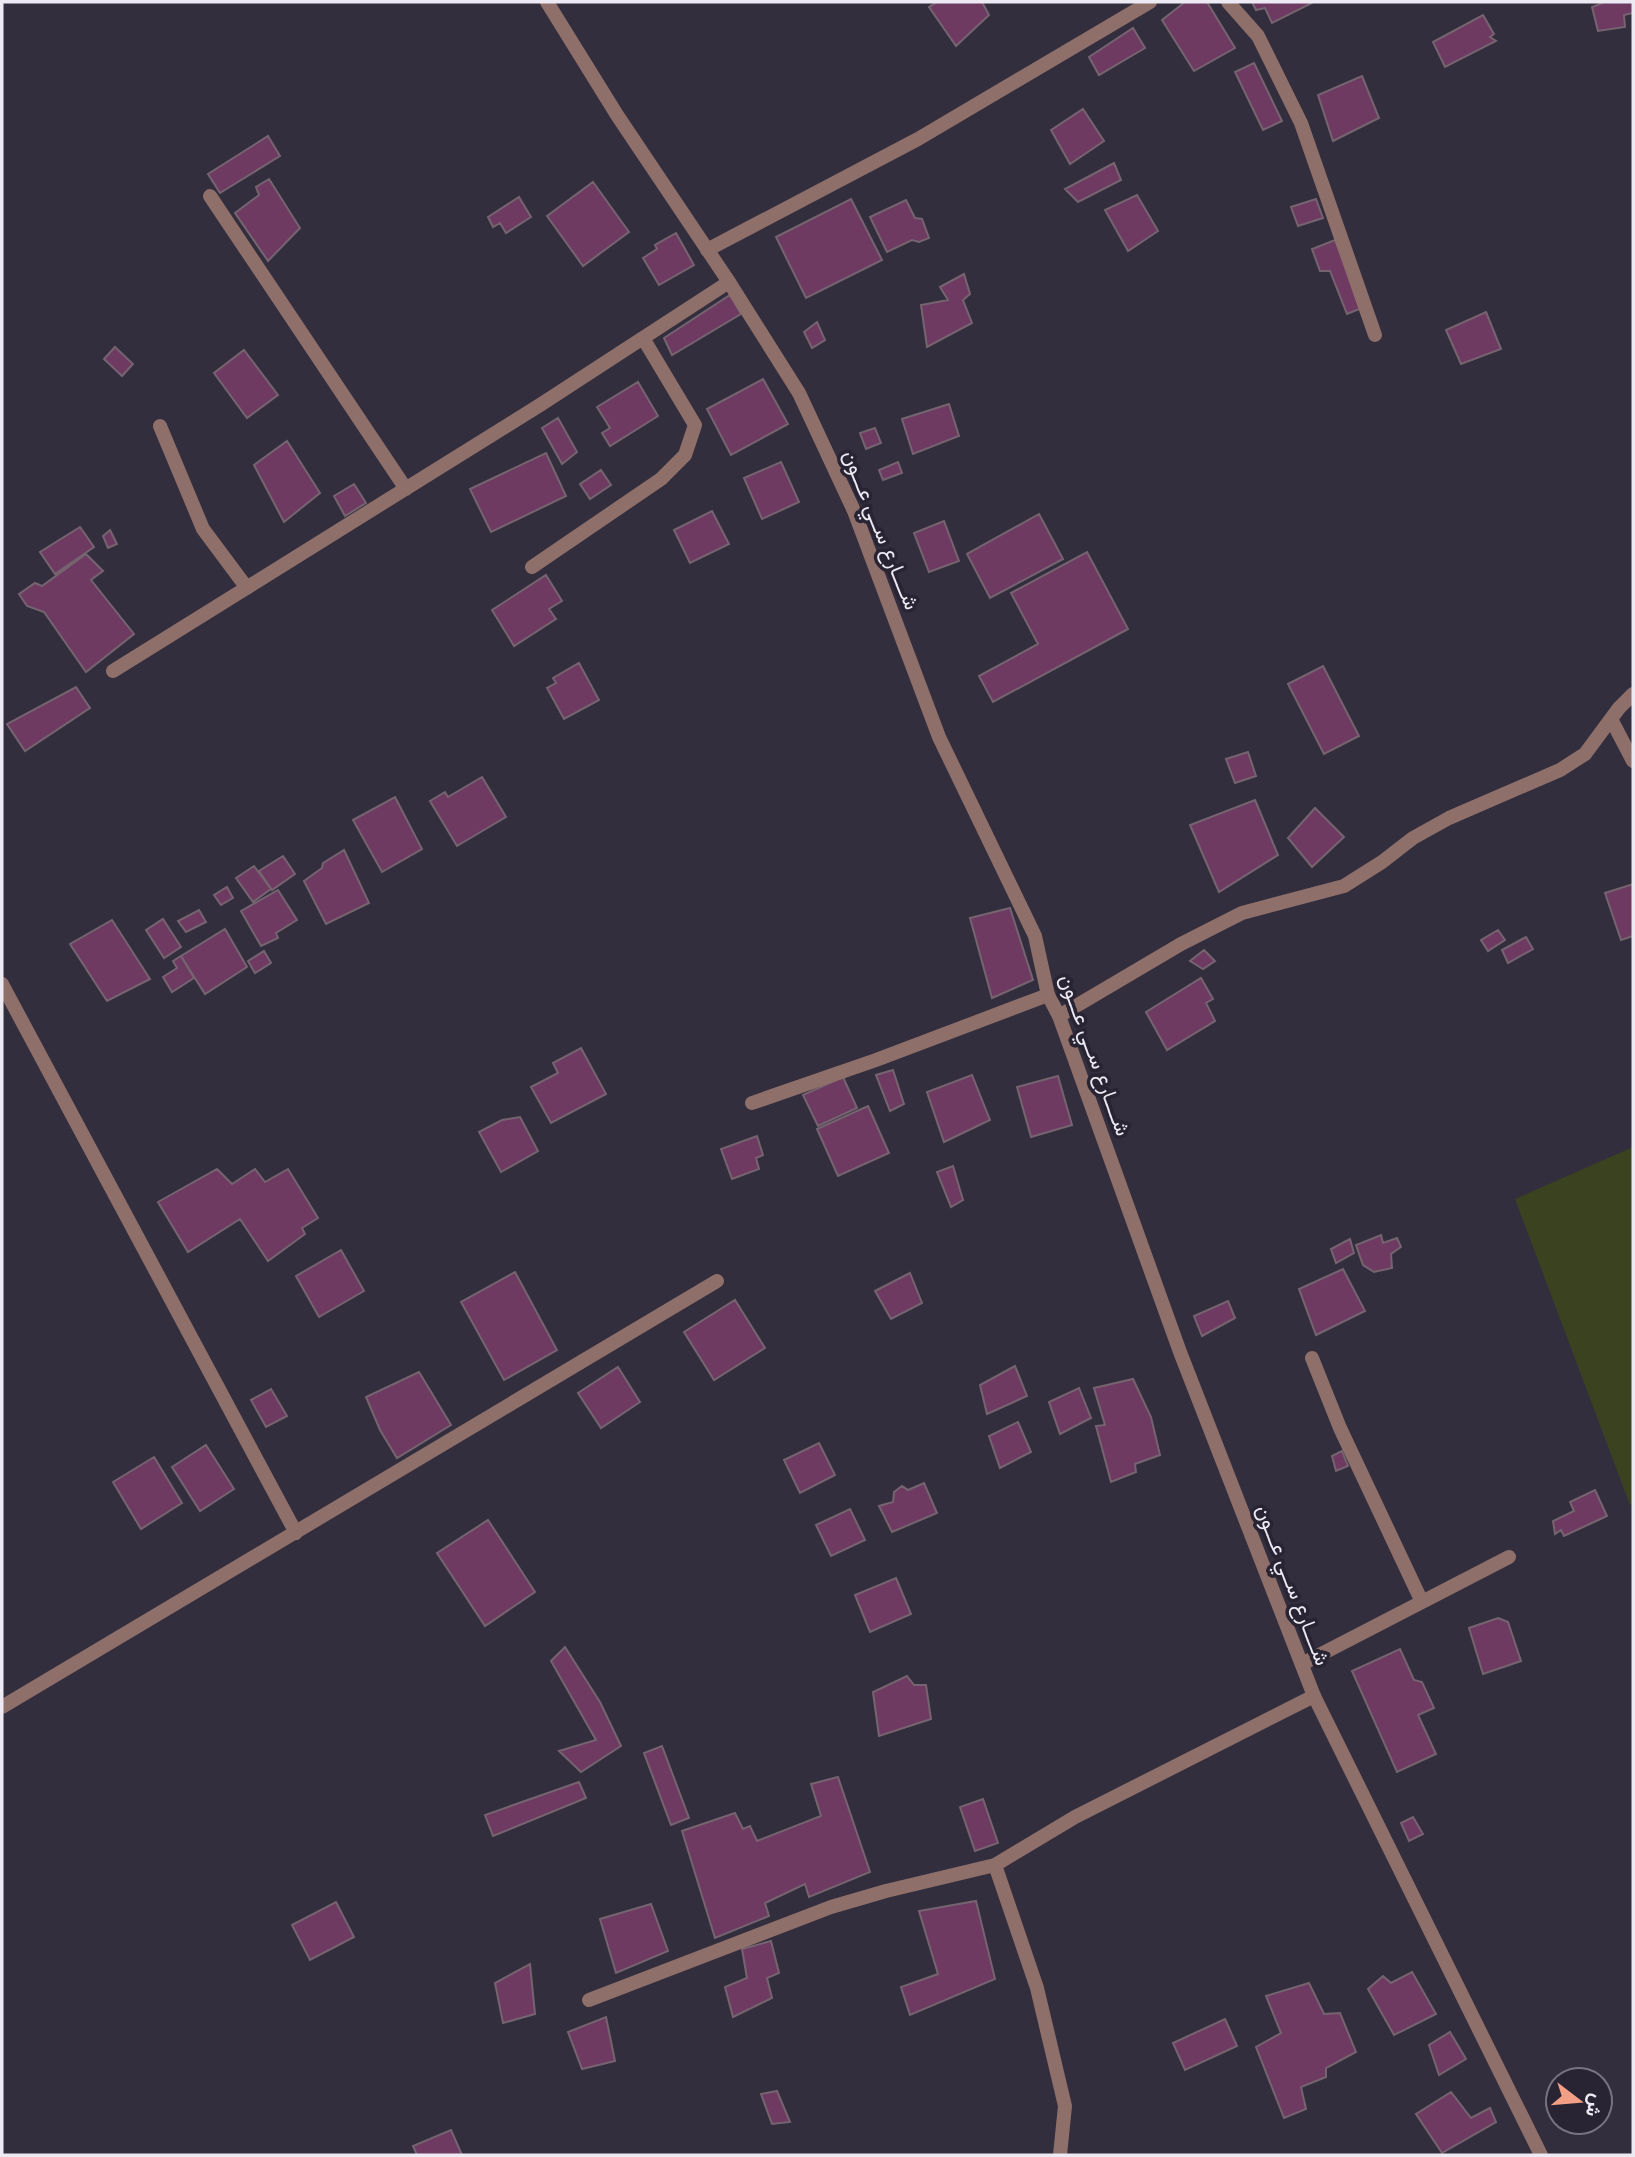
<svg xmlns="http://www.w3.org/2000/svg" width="1635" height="2157" font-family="'Noto Serif',Vazirmatn,serif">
<rect width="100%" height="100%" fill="#332e3e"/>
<!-- green -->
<path fill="#3a421f" d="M1633,1147V1503L1630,1505L1515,1199Z"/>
<!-- building -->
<path fill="#6e3a62" stroke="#756470" stroke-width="2" d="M937,2H982L989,15L956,46L929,7Z
M1185,2H1207L1235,48L1194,71L1162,20Z
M1252,2H1312V3L1272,23L1265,8L1256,10Z
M1605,2H1633V13L1624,15L1625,27L1598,31L1592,7Z
M1483,15L1494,34L1490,37L1496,41L1445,67L1433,42Z
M1133,28L1145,48L1099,75L1089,57Z
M1254,63L1282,121L1263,130L1235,72Z
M1362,76L1379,118L1333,141L1318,95Z
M1083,109L1104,141L1070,164L1051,130Z
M268,136L280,156L220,193L208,174Z
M1114,163L1121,180L1078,202L1065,189Z
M269,179L300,228L268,261L235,213L259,195L256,187Z
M593,182L629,232L583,266L547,216Z
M1137,195L1158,231L1128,251L1105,210Z
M519,197L531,217L506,233L500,223L493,227L488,217Z
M851,199L882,260L806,298L776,237Z
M1316,199L1323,218L1298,226L1291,207Z
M906,200L915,218L922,219L929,238L919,242L912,240L887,252L870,217Z
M676,233L694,265L659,285L643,258L657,249L655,245Z
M1335,240L1362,308L1347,314L1330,271H1320L1312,249Z
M964,274L970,294L963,300L972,323L927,347L921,305L948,300L940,287Z
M730,295L741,314L672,355L664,338Z
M1486,312L1501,349L1461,364L1446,330Z
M817,322L825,340L812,348L804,332Z
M115,347L133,364L122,376L104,359Z
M244,350L278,395L247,418L214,373Z
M763,379L788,424L731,455L707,409Z
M638,382L658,416L610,446L602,433L610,428L597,407Z
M949,404L959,436L913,454L902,419Z
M558,418L577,452L562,464L542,428Z
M875,428L881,443L866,449L860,433Z
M287,441L320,493L284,522L254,465Z
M546,453L566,496L491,532L470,489Z
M781,462L799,502L762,519L744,478Z
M898,462L902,473L883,480L879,470Z
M601,470L611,485L590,499L580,484Z
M354,484L366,503L345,516L334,496Z
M712,511L729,544L690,563L674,530Z
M1039,514L1063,559L990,598L967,554Z
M944,521L959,561L929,572L914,533Z
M80,527L94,547L55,574L40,552Z
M110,530L117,544L108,548L103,536Z
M1087,552L1128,629L993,702L979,676L1038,644L1011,593Z
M86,554L103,571L91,580L134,634L86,672L44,612L27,606L19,594L35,583L42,586Z
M546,575L562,601L549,609L556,619L514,646L492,610Z
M579,663L599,700L564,719L547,688L556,683L553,678Z
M1323,666L1359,736L1324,754L1288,684Z
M76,687L90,708L25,751L7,724Z
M1248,752L1256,776L1235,783L1226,759Z
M482,777L506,817L457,846L430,801L445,792L448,797Z
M395,797L422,849L382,872L353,820Z
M1255,800L1278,855L1219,892L1190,825Z
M1315,808L1344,837L1312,867L1288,838Z
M344,850L369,903L326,924L304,881L322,868L323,863Z
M283,856L295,874L272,890L259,871Z
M254,866L271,889L253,902L236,878Z
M1633,884V936L1621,940L1605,893Z
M227,887L233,898L221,905L214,895Z
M278,890L297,920L276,933L278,938L261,946L241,911Z
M1010,908L1033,980L992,998L970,918Z
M199,910L206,922L186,932L178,921Z
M163,919L181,947L164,958L146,930Z
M112,920L150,979L107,1001L70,944Z
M225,929L247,967L205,994L181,956Z
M1498,930L1505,940L1488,951L1481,940Z
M1526,937L1533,949L1508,963L1502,950Z
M1204,950L1215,961L1203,969L1190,961Z
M264,951L271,963L255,973L248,961Z
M181,956L194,978L172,992L163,977L177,968L173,961Z
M1201,978L1213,999L1206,1003L1215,1021L1167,1050L1146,1012Z
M581,1048L606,1094L551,1123L531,1087L558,1073L553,1063Z
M893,1070L904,1104L890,1111L876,1075Z
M972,1075L990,1120L944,1142L927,1092Z
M1058,1076L1072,1125L1031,1137L1017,1087Z
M843,1077L857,1108L818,1126L803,1095Z
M868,1106L889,1153L838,1176L817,1129Z
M520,1117L538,1151L501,1172L479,1132L502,1120Z
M757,1136L763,1155L756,1158L759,1169L732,1179L721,1149Z
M953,1166L963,1200L951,1207L937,1172Z
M217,1169L232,1184L255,1169L265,1182L288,1169L318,1218L302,1228L305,1234L268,1261L240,1219L188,1252L158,1202Z
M1381,1235L1383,1243L1397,1238L1401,1247L1391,1254L1392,1268L1374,1272L1363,1265L1356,1245Z
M1350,1239L1354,1253L1336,1263L1331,1249Z
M341,1250L364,1291L319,1317L296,1276Z
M1343,1269L1365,1311L1316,1335L1299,1289Z
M515,1272L557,1350L504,1380L461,1302Z
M910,1273L922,1303L891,1319L875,1291Z
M735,1300L765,1348L714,1380L684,1332Z
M1228,1301L1235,1318L1202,1336L1194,1316Z
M1015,1366L1027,1396L987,1414L980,1385Z
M618,1367L640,1402L601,1428L578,1393Z
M419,1372L451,1425L397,1458L380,1430L366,1397Z
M1133,1379L1151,1417L1160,1455L1135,1464L1136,1472L1111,1482L1096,1426L1105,1425L1094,1388Z
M1079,1388L1091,1418L1060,1434L1049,1402Z
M271,1389L287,1416L266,1427L251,1400Z
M1018,1422L1031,1452L1000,1468L989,1436Z
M819,1443L835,1475L800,1493L784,1460Z
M206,1445L234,1489L200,1511L172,1467Z
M1342,1451L1348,1466L1336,1471L1332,1456Z
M154,1457L182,1503L141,1529L113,1482Z
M924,1483L937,1513L892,1532L879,1506L893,1502L894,1492L902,1486L908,1490Z
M1595,1490L1607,1516L1564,1536L1561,1530L1555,1534L1553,1521L1574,1511L1570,1502Z
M850,1509L865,1540L831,1556L816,1525Z
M488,1520L535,1592L485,1626L437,1553Z
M896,1578L911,1614L870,1632L855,1595Z
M1498,1618L1508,1622L1521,1661L1483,1674L1469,1628Z
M565,1647L600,1702L621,1746L581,1772L559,1751L596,1740L551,1661Z
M1400,1649L1414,1680L1422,1682L1434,1708L1418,1715L1436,1754L1397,1772L1352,1671Z
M907,1676L914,1685H926L931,1719L879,1736L873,1692Z
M662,1746L689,1818L671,1825L644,1753Z
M838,1777L870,1872L809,1897L805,1884L765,1903L769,1916L715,1938L682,1831L735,1813L743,1829L750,1826L757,1841L821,1816L811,1784Z
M579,1782L586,1798L493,1836L485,1815Z
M983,1799L998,1843L975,1851L960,1807Z
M1413,1817L1423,1834L1409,1841L1401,1823Z
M976,1901L995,1979L910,2015L901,1987L938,1974L919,1911Z
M336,1902L354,1937L310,1960L292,1925Z
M651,1904L668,1951L616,1973L600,1919Z
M771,1941L779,1973L767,1978L772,1998L733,2017L725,1987L747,1978L742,1949Z
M530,1964L535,2014L503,2023L495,1983Z
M1412,1972L1436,2014L1394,2035L1368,1989L1383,1976L1391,1983Z
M1309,1983L1324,2014L1340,2013L1356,2052L1326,2068V2077L1301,2087L1306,2109L1284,2118L1256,2047L1281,2033L1266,1996Z
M606,2017L615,2061L582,2069L568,2032Z
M1225,2019L1237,2046L1185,2070L1173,2043Z
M1450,2032L1466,2059L1439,2075L1429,2045Z
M777,2091L790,2122L772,2124L761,2094Z
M1451,2092L1471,2118L1490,2108L1496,2122L1442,2153L1416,2114Z
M451,2130L462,2155H417L413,2146Z"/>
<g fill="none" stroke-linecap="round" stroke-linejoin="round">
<!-- minor -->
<path stroke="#8e6f69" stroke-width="14" d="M1228,2L1258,36L1301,123L1375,335
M210,196L406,489
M707,250L918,139L1150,2
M160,426L203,529L247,588
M532,567L661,479L685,455L695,425L643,338
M113,671L540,405L729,282
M1611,719L1633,761
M2,984L296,1533
M1059,1016L1181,944L1242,913L1344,886L1382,862L1413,838L1449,818L1560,770L1585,754L1619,708L1633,694
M752,1103L876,1060L1048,995
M1312,1358L1340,1428L1422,1602
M1302,1664L1509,1557
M2,1707L717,1281
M995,1865L1037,1988L1065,2106L1060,2155
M589,2000L831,1907L886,1891L995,1865L1075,1817L1314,1696"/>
<!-- tertiary -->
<path stroke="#8e6f69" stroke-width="14" d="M547,2L617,115L729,282L799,393L854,511L939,737L1035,936L1048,995L1059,1016L1180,1352L1314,1696L1541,2155"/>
</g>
<g text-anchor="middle" stroke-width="7" stroke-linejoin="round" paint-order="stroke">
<!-- street labels -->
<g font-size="21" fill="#edeaf4" stroke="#292434">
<text transform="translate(881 530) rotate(68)" y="7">شــــارع ســي عـــون</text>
<text transform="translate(1095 1055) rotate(70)" y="7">شــــارع ســي عـــون</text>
<text transform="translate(1293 1585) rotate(69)" y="7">شــــارع ســي عـــون</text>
</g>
</g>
<!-- border -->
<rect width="1635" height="2157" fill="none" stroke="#edeaf4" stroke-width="7"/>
<!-- north arrow -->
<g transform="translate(1579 2101) rotate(106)"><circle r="33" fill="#292434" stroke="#777381" stroke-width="2"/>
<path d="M0-5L12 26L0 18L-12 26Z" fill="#f39f85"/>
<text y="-10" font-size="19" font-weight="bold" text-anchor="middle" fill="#edeaf4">ش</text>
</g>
</svg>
